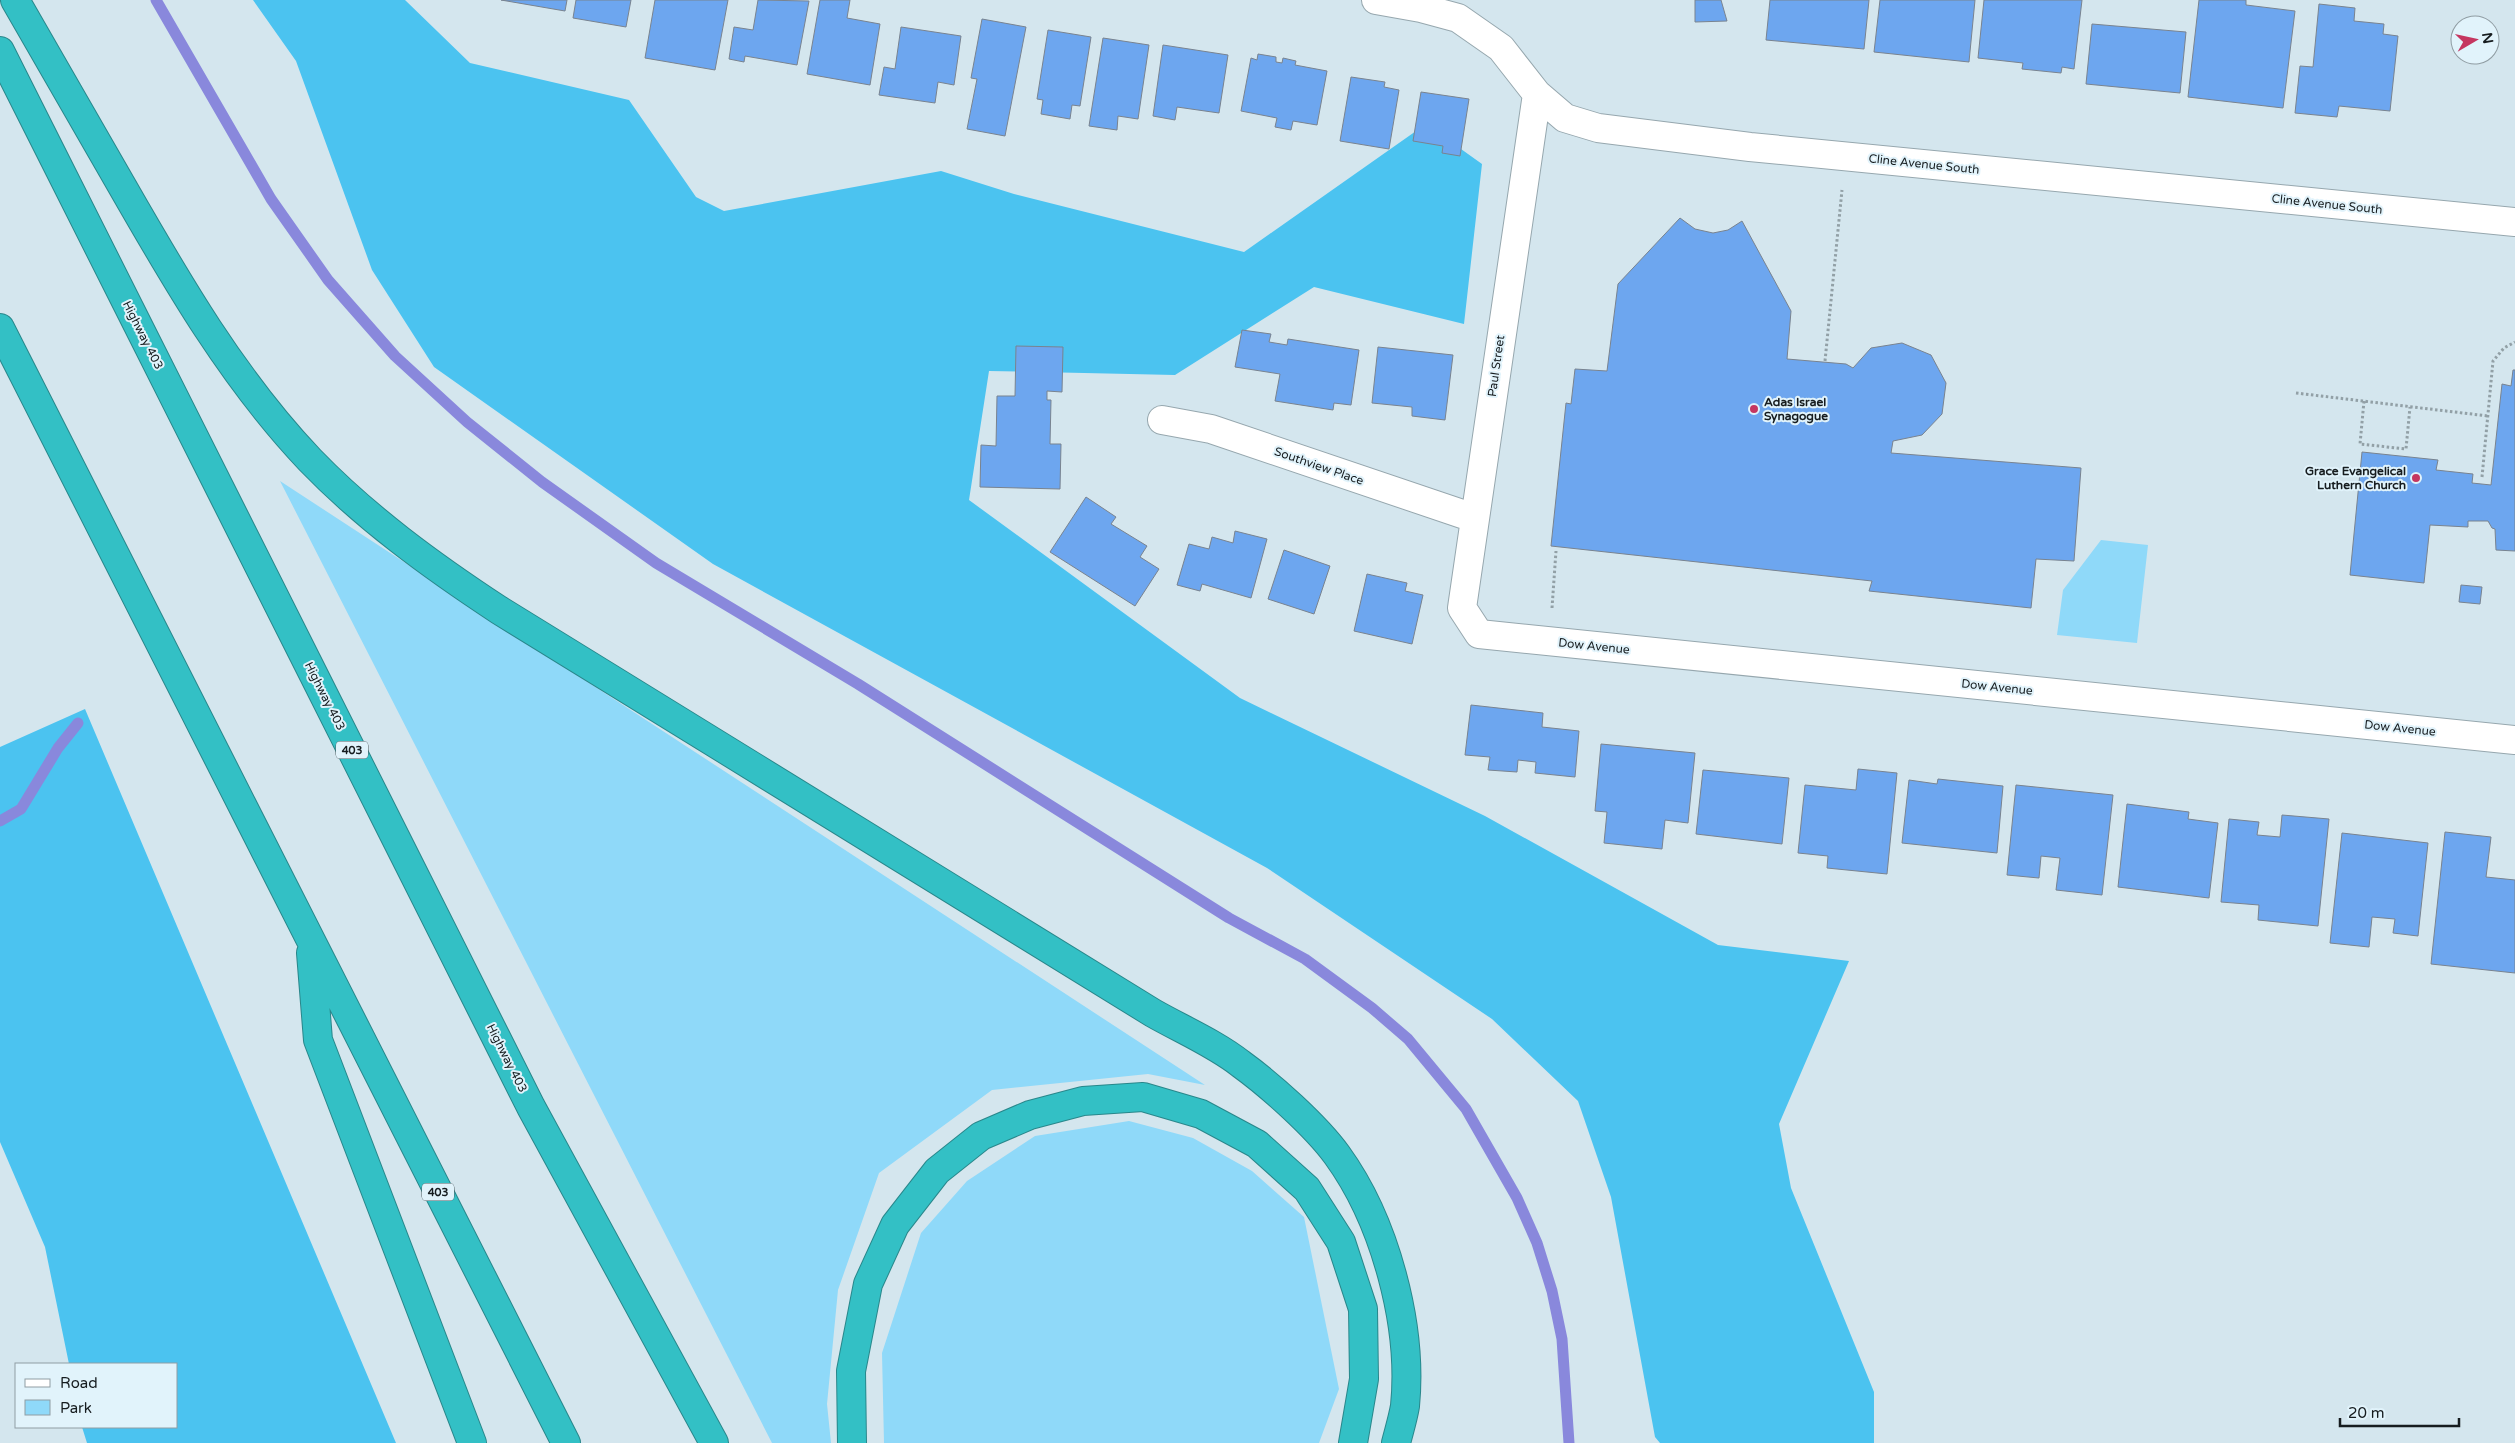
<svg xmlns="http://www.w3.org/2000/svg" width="2515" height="1443" font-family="'Varela Round',sans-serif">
<rect width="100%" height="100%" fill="#d4e6ee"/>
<!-- green -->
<path fill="#8fd9f9" d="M280,481L1205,1085L1148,1074L992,1090L879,1173L838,1290L827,1404L831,1443H772Z
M2101,540L2148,545L2137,643L2057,635L2063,590Z
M1129,1121L1193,1138L1252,1171L1304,1217L1339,1389L1319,1443H884L882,1353L921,1233L967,1181L1035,1136Z"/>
<!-- forest -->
<path fill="#4bc3f0" d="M253,0H405L470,63L629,100L696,197L724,211L941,171L1014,194L1244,252L1426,124L1482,164L1464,324L1314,287L1175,375L989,371L969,500L1240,698L1485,816L1718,945L1849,961L1779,1124L1791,1188L1874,1392V1443H1660L1655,1437L1611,1197L1578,1101L1492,1019L1267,868L713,564L434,367L372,270L296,61Z
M85,709L396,1443H87L82,1427H176V1364H69L45,1247L0,1142V747Z"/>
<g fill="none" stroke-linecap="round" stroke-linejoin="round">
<!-- stream -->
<path stroke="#8988dc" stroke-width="11" d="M156,0L271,199L328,280L395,356L467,422L542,482L656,563L858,684L1229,918L1305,959L1372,1008L1408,1039L1466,1109L1517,1198L1537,1243L1552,1291L1562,1339L1569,1443
M0,821L21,809L58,748L78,723"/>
</g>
<!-- building -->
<path fill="#6da6ef" stroke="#79838f" d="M501,0H567L565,11Z
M576,0H631L626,27L573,18Z
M655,0H728L715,70L645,58Z
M758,0L809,1L797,65L745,56L744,62L729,59L734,27L753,30Z
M820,0H850L847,18L880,24L870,85L807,74Z
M1695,0H1721L1727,21L1695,22Z
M1770,0H1869L1864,49L1766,40Z
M1880,0H1975L1969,62L1874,52Z
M1984,0H2082L2074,69L2062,67L2061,73L2022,69L2023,63L1978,58Z
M2199,0H2246V5L2295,11L2283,108L2188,97Z
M2319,4L2355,8L2354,21L2384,24L2383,34L2398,36L2390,111L2339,106L2337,117L2295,113L2300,66L2313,67Z
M982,19L1026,27L1005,136L967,129L977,79L971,78Z
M2092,24L2186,32L2180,93L2086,84Z
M901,27L961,36L954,85L938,82L935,103L879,95L884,67L895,69Z
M1048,30L1091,37L1080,106L1072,105L1070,119L1041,114L1043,100L1037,99Z
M1103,38L1149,45L1138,119L1118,116L1117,130L1089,126Z
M1163,45L1228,55L1219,113L1177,107L1175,120L1153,116Z
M1258,54L1276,57V62L1282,63L1283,58L1296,61L1295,65L1327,71L1317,125L1293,121L1291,130L1275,127L1277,118L1241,111L1251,58L1257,60Z
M1351,77L1385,82L1384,87L1399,90L1389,149L1340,141Z
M1421,92L1469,99L1460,156L1442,153L1443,146L1413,141Z
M1680,218L1695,229L1713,233L1728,230L1742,221L1791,311L1787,359L1846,364L1853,368L1871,348L1902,343L1931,355L1946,383L1942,414L1922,435L1893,441L1891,453L2081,468L2074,561L2036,559L2031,608L1869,591L1872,581L1551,546L1566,403L1571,404L1575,369L1607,371L1618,284Z
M1242,330L1271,334L1269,342L1287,345L1288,339L1359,350L1351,405L1334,403L1333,410L1275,401L1280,374L1235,367Z
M1016,346L1063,347L1062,392L1047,391V400H1051L1050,444H1061L1060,489L980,487L981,445L996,446L997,396H1015Z
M1378,347L1453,355L1445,420L1412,416V407L1372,403Z
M2513,370H2515V551L2496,550L2495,529L2492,528L2488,521H2468V527L2430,525L2424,583L2350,575L2362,452L2438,460L2436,470L2473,474L2472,483L2491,485L2502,384L2511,386Z
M1086,497L1116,517L1111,524L1147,546L1140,557L1159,569L1135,606L1050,552Z
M1235,531L1267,539L1251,598L1202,584L1200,591L1177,585L1189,544L1209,549L1212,537L1233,543Z
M1284,550L1330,566L1314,614L1268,599Z
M1367,574L1407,583L1405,591L1423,595L1412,644L1354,631Z
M2461,585L2482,587L2480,604L2459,602Z
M1471,705L1543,713L1542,727L1579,731L1575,777L1535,773L1536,762L1518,760L1517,772L1488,770L1490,757L1465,755Z
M1601,744L1695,753L1688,823L1665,820L1662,849L1604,843L1607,812L1595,811Z
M1858,769L1897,773L1887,874L1827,868L1828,856L1798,853L1805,785L1856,790Z
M1703,770L1789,778L1782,844L1696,834Z
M1938,779L2003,786L1997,853L1902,843L1909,780L1937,784Z
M2016,785L2113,795L2102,895L2056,890L2060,858L2041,856L2039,878L2007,875Z
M2127,804L2189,812L2188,819L2218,823L2209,898L2118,887Z
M2282,815L2329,819L2318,926L2258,920L2259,905L2221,902L2229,819L2259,822L2257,835L2280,837Z
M2445,832L2491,837L2486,877L2515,880V973L2431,964Z
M2342,833L2428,843L2418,936L2393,933L2395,919L2372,917L2369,947L2330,943Z"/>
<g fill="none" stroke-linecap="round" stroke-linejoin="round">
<!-- street casing -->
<g stroke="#96a7ae" stroke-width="30">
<path id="street" d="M1376,0L1421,8L1458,18L1501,48L1537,94L1565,118L1598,128L1750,147L2515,222
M1537,94L1462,608L1479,634L2515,740
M1162,420L1211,429L1474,518"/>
</g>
<!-- highway casing -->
<g stroke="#29878b" stroke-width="30">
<path id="highway" d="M15,0C51,62 86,124 122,186C177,282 233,379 310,460C366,518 432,566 499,610L1153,1013C1181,1029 1216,1044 1241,1064C1270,1085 1316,1126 1337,1155C1385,1221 1413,1325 1405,1406C1403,1418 1399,1431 1396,1443
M0,51L531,1107L714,1443
M0,328L566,1443
M311,953L318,1040L472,1443
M852,1443L851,1371L868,1284L895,1225L937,1171L981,1136L1030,1115L1083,1101L1143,1097L1201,1114L1257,1144L1307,1189L1341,1242L1363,1309L1364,1379L1353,1443"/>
</g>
<!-- path -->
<path stroke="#92a0a6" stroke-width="3" stroke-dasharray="2.5 2.5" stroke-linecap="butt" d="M1825,361L1842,190
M2296,393L2488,416
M2364,401L2360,444L2406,449L2410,407
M2482,477L2493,361L2504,348L2515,342
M1552,608L1556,551"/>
<!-- street -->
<use href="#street" stroke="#fff" stroke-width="28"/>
<!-- highway -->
<use href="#highway" stroke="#33c0c5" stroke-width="28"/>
</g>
<!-- markers -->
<g fill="#c53660" stroke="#e1f3fb" stroke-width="2">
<circle cx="1754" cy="409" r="5"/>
<circle cx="2416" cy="478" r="5"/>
</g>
<g text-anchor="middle" stroke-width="4" stroke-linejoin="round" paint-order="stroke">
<!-- shield labels -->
<g fill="#e1f3fb" stroke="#535c61" stroke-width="1">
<rect x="336" y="741.5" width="32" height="17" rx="4"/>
<rect x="422" y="1183.5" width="32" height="17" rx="4"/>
</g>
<g font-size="11" font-weight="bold" fill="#161c1f">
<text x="352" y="754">403</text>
<text x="438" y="1196">403</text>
</g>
<!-- street labels -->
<g font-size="12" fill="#161c1f" stroke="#e1f3fb">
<text transform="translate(1924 164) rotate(6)" y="4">Cline Avenue South</text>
<text transform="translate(2327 204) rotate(6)" y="4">Cline Avenue South</text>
<text transform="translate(143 335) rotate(63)" y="4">Highway 403</text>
<text transform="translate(1496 366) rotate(-82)" y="4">Paul Street</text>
<text transform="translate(1319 466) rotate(19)" y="4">Southview Place</text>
<text transform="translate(1594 646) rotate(6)" y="4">Dow Avenue</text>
<text transform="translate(1997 687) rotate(6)" y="4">Dow Avenue</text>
<text transform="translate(325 696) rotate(63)" y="4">Highway 403</text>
<text transform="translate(2400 728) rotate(6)" y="4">Dow Avenue</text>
<text transform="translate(507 1058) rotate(63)" y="4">Highway 403</text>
</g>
<!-- poi labels -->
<g font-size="12" font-weight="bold" fill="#161c1f" stroke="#e1f3fb" text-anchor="start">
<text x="1764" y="406">Adas Israel<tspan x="1764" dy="14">Synagogue</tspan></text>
<text x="2406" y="475" text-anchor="end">Grace Evangelical<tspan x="2406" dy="14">Luthern Church</tspan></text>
</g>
</g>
<!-- legend -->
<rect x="15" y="1363" width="162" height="65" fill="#e1f3fb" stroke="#909da3"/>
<rect x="25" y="1379" width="25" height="8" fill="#ffffff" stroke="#909da3"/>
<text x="60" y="1388" font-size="15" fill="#161c1f">Road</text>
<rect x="25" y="1400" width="25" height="15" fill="#8fd9f9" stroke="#909da3"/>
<text x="60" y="1413" font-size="15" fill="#161c1f">Park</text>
<!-- north arrow -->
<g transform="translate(2475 40) rotate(81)"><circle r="24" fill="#e1f3fb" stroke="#909da3"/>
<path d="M0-4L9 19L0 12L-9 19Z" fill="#c53660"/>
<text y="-8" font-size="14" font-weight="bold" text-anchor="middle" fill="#161c1f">N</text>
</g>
<!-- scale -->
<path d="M2340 1418v8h119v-8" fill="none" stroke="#161c1f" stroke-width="2.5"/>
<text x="2348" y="1418" font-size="15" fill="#161c1f" stroke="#e1f3fb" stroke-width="4" paint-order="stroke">20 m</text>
</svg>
